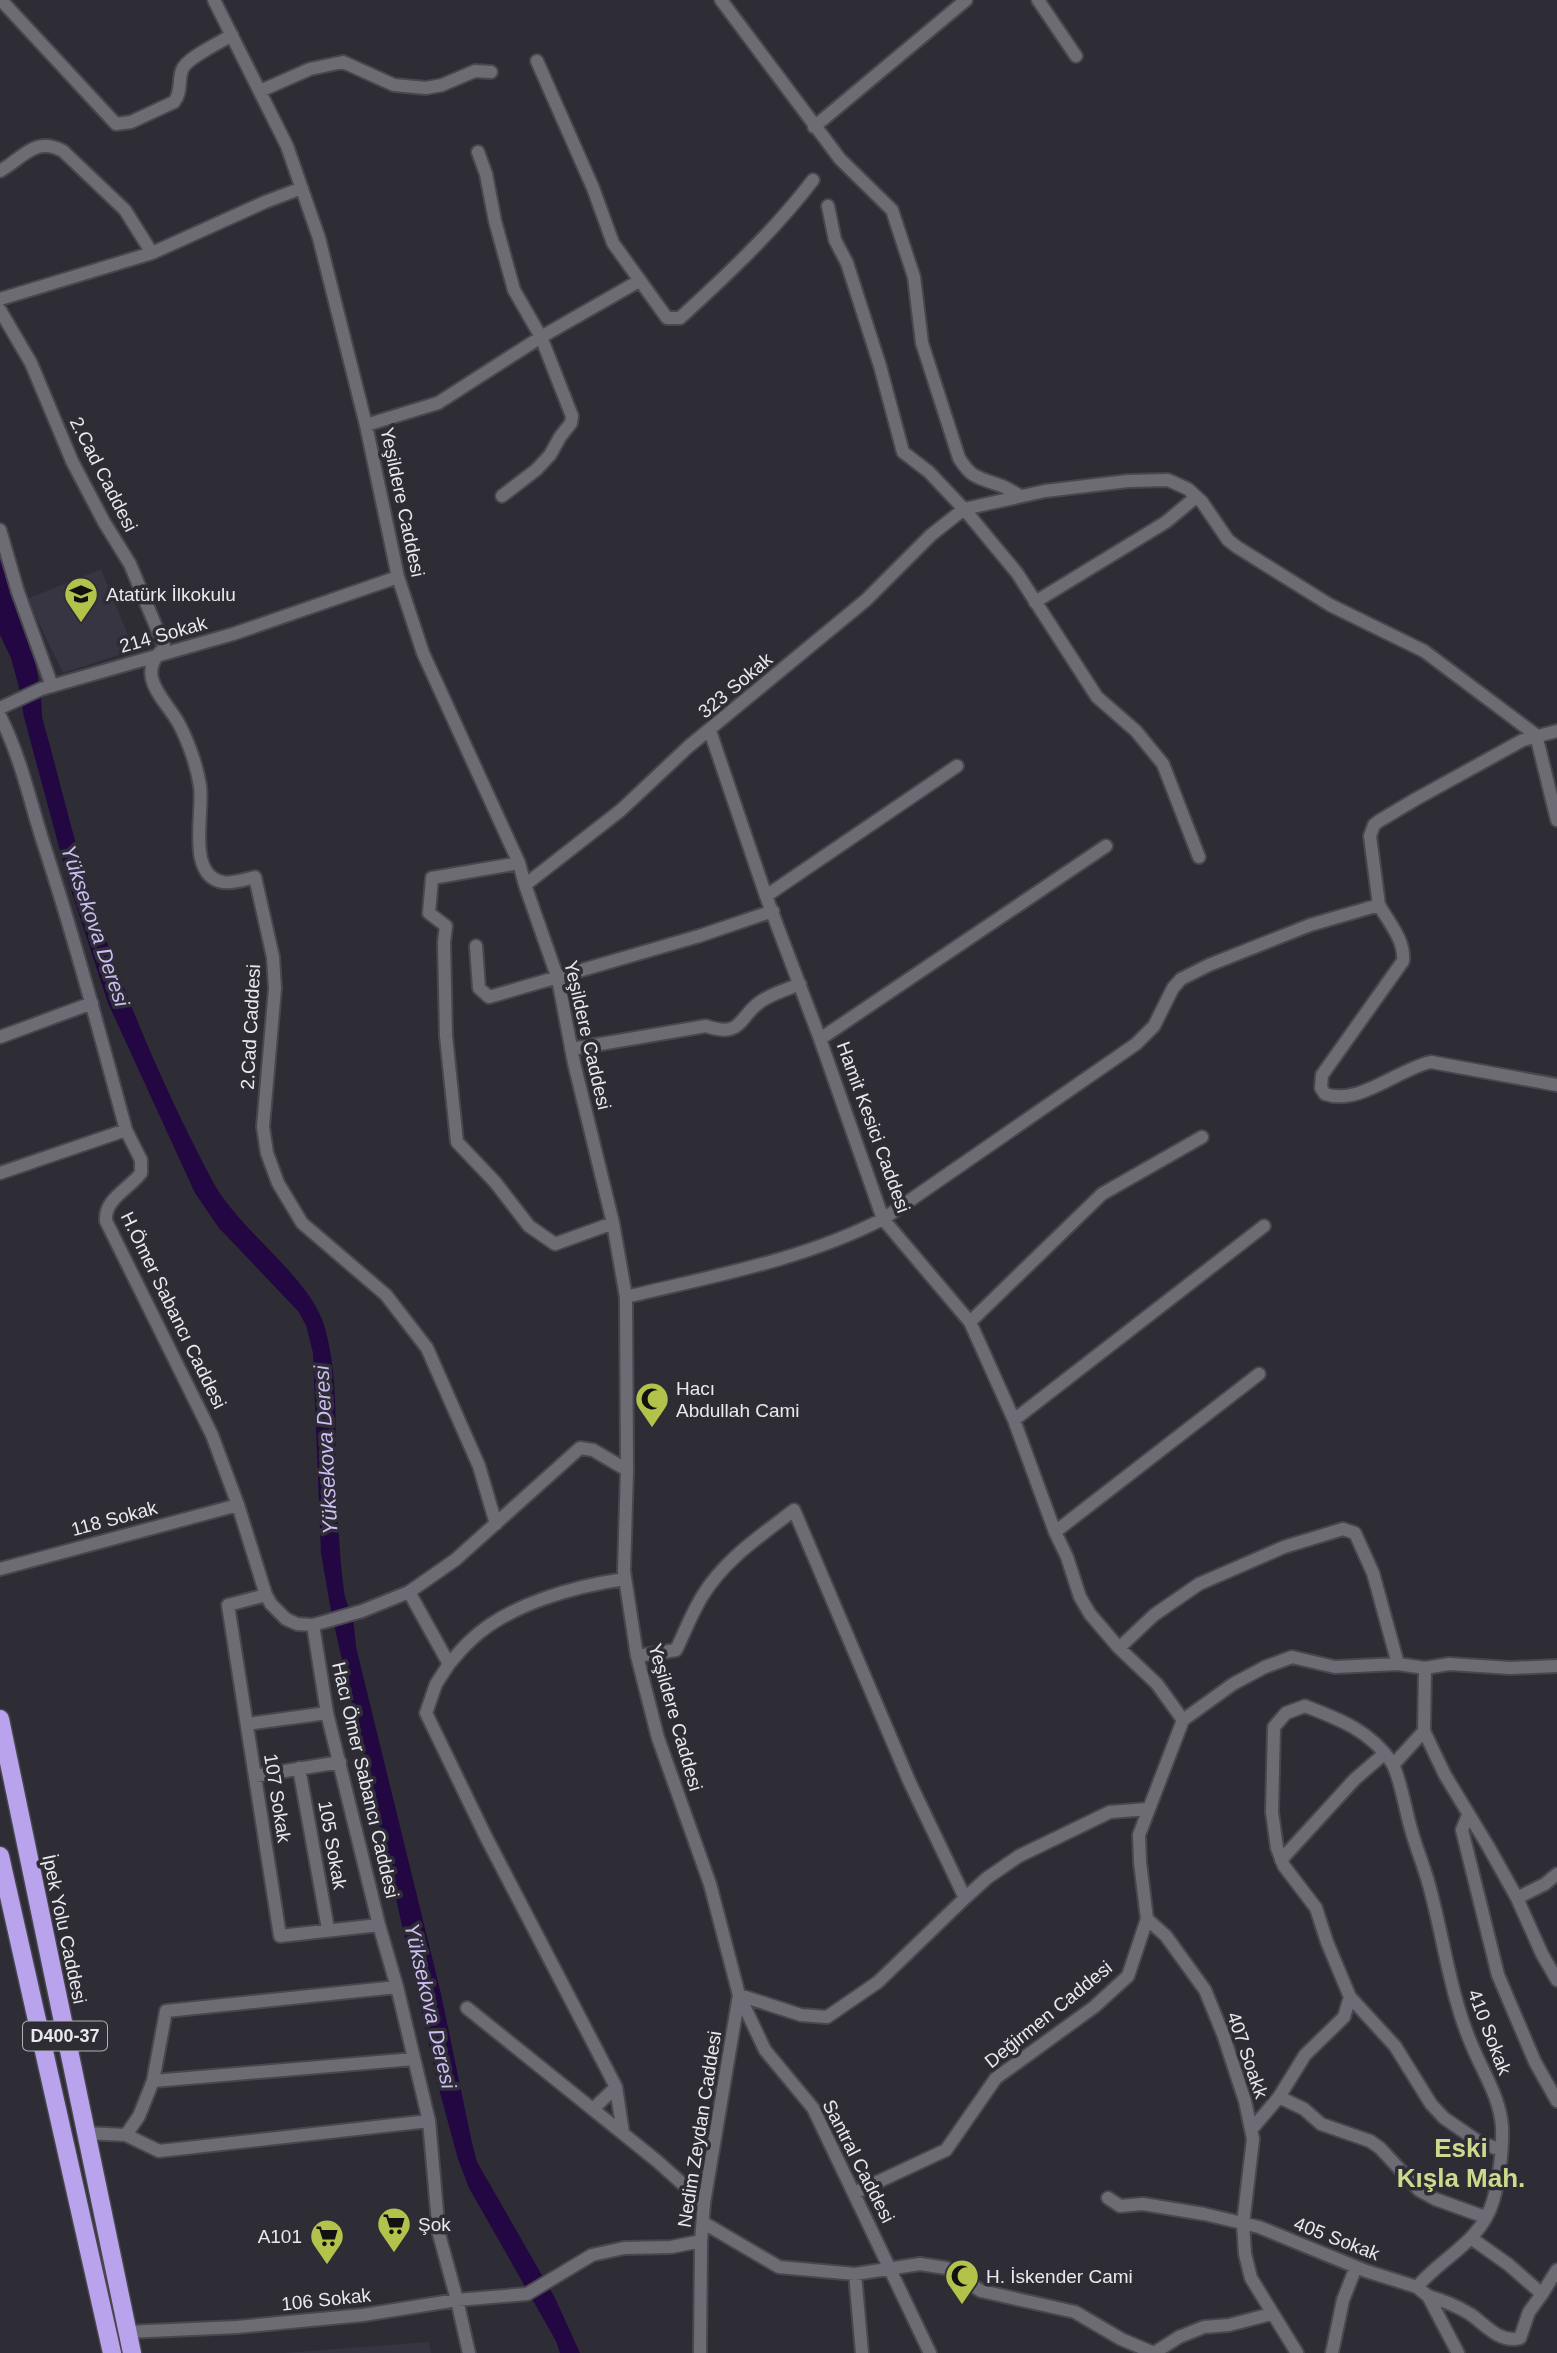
<svg xmlns="http://www.w3.org/2000/svg" width="1557" height="2353" font-family="Arial,sans-serif">
<rect width="100%" height="100%" fill="#2e2c34"/>
<!-- built -->
<path fill="#383542" d="M101,569L134,650L63,673L27,599Z
M429,2342L431,2353H283Z"/>
<!-- water -->
<path fill="#220743" d="M0,544C16,595 42,664 42,717C60,781 75,847 96,911C128,1005 167,1095 213,1182C240,1232 311,1277 325,1328C341,1386 333,1447 337,1507C339,1535 340,1563 344,1591C345,1601 351,1611 353,1621C355,1630 355,1639 356,1647L441,1994L472,2143L477,2162L555,2298L580,2353H560L556,2341L469,2188L458,2159L439,2089L331,1611L321,1553L313,1353L306,1325L298,1311L219,1228L195,1193L108,1003L69,884L24,717L19,687L11,658L0,635Z"/>
<g fill="none" stroke-linecap="round" stroke-linejoin="round">
<!-- minor casing -->
<g stroke="#49474e" stroke-width="16">
<path id="minor" d="M1,0L116,124L131,122L174,102C182,92 178,81 182,70C186,58 221,42 232,35
M214,0L287,146L319,238L366,425L398,577L423,653L519,863L525,885L558,979L574,1063L613,1223L626,1297L627,1470L624,1571L637,1656L658,1738L710,1884L739,1995L765,2050L813,2108L930,2353
M721,0L840,159L892,210L914,277L922,343L959,458C972,479 978,477 999,485C1006,487 1013,492 1019,495
M1038,0L1076,56
M537,61L593,188L613,243L667,318H680C727,275 774,231 813,180
M260,91L310,69L343,62L394,85L426,88L442,85L475,71L491,72
M814,127L966,0
M478,152L486,174L495,221L514,290L541,337L572,416L571,423L560,437L550,455L536,470L502,496
M0,171C23,158 35,136 63,151L125,210L152,253
M828,206L835,240L847,263L880,366L903,452L929,472L964,509L1017,573L1097,697L1136,731L1163,764L1199,857
M0,299L152,253L265,202L302,188
M0,310L31,363L72,461L104,522L130,564L164,646L163,649C134,676 166,700 179,724C188,741 197,766 200,786C204,812 186,876 223,882C232,884 246,879 255,877L273,957L275,988L263,1127L267,1153L278,1183L302,1223L386,1295L427,1348L479,1466L496,1524
M366,425L438,403L541,337L639,281
M0,530L18,592L52,686
M1035,602L1166,522L1196,497
M0,708L41,689L233,634L398,577
M0,716C21,758 29,798 43,842C74,937 100,1034 126,1130L141,1160V1173C129,1189 104,1199 106,1221L212,1435L238,1505L266,1595L271,1604L286,1619L297,1624L313,1625L362,1611L409,1592L455,1560L580,1448L593,1450L627,1470
M710,731L766,896L820,1039L883,1219L970,1322L1014,1420L1055,1532L1067,1557L1080,1597L1090,1614L1119,1648L1157,1684L1183,1720
M519,863L432,878L429,913L446,926L444,942L446,1036L457,1142L495,1182L529,1226L555,1244L613,1223
M525,885L621,810L688,747L866,600L931,535L964,509L1045,491L1128,481L1168,480L1188,489L1202,502L1228,540L1237,547L1330,605L1424,651L1536,735L1557,820
M766,896L957,766
M1379,905C1389,923 1405,940 1403,961L1322,1075L1321,1088L1325,1094C1359,1106 1398,1069 1431,1062L1557,1085
M476,946L479,988L489,997L699,936L773,911
M0,1037L92,1003
M820,1039L1106,846
M571,1049L706,1026C744,1039 738,1015 763,1000C774,993 788,989 800,984
M0,1173L126,1130
M626,1297C713,1276 803,1260 883,1219L1136,1044L1154,1026L1173,988L1181,979L1209,965L1310,925L1379,905L1370,836L1374,825L1379,821L1416,799L1523,740L1557,731
M970,1322L1102,1194L1202,1137
M1014,1420L1264,1226
M1055,1532L1259,1374
M0,1569L238,1505
M409,1592L449,1664L436,1684L426,1713L486,1837L616,2087L623,2133
M266,1595L228,1605L280,1936L379,1925
M313,1625L327,1713L379,1925L397,1987L429,2121L439,2234L457,2300L469,2353
M1119,1648L1154,1615L1199,1584L1284,1547L1343,1529L1355,1533L1373,1573L1398,1664
M637,1656L676,1650C685,1632 692,1612 703,1595C725,1559 762,1535 794,1510L910,1783L965,1898
M449,1664C456,1656 463,1647 471,1640C509,1604 575,1586 625,1579
M1183,1720L1233,1684L1265,1667L1292,1657L1335,1667L1398,1664L1425,1668L1449,1664L1511,1668L1557,1666
M247,1724L327,1713
M1424,1731L1445,1775L1488,1846L1517,1898L1542,1954L1557,1980
M1393,1765L1424,1731L1425,1668
M299,1768L328,1929
M255,1776L340,1762
M1468,1815L1462,1830L1498,1975L1535,2062L1557,2101
M1281,1860L1355,1779L1384,1754
M1517,1898L1545,1884L1557,1874
M1147,1919L1166,1936L1205,1990L1223,2034L1245,2101L1253,2139L1243,2224L1245,2254L1251,2278L1297,2353
M739,1995L801,2015L827,2017L878,1982L965,1898L987,1878L1019,1856L1110,1812L1148,1809
M1350,1997L1395,2046L1431,2104L1444,2118L1479,2142L1501,2150
M467,2008L657,2161L704,2203
M153,2081L166,2011L397,1987
M1279,2097L1304,2109L1321,2124L1370,2141L1380,2148L1419,2190L1435,2199L1485,2217
M593,2109L616,2087
M1251,2130L1279,2097L1305,2055L1344,2017L1350,1997L1327,1942L1316,1908L1284,1866L1277,1848L1272,1812L1274,1727L1286,1713L1305,1706C1339,1719 1371,1731 1392,1763C1400,1776 1406,1813 1411,1829C1416,1848 1424,1866 1429,1885C1444,1939 1450,1996 1473,2048C1484,2074 1500,2098 1502,2127C1503,2148 1499,2181 1493,2201C1481,2242 1442,2257 1417,2287
M85,2133L126,2135L139,2116L153,2081L414,2059
M126,2135L159,2151L429,2121
M854,2193L946,2150L996,2078L1094,2007L1128,1976L1147,1919L1140,1862L1139,1835L1183,1720
M1108,2198L1120,2206L1143,2204L1204,2214L1259,2227L1366,2271L1417,2287L1428,2296L1458,2353
M704,2223L779,2267L855,2274L920,2264L946,2268L981,2291L1075,2312L1121,2339L1154,2353
M1471,2238L1509,2265L1542,2294L1557,2270
M855,2274L862,2353
M1428,2296C1442,2300 1457,2306 1470,2314C1485,2324 1500,2344 1520,2338L1529,2312L1542,2294
M127,2332L237,2327L363,2315L457,2300L527,2294L592,2255L624,2248L671,2247L701,2241
M700,2353L701,2241L704,2203L739,1995
M1154,2353L1179,2337L1204,2327L1229,2325L1271,2314
M1332,2353L1343,2300L1356,2267"/>
</g>
<!-- highway casing -->
<g stroke="#49474e" stroke-width="21">
<path id="highway" d="M0,1719L132,2353
M0,1856L112,2353"/>
</g>
<!-- minor -->
<use href="#minor" stroke="#6d6b74" stroke-width="12"/>
<!-- highway -->
<use href="#highway" stroke="#b9a3ec" stroke-width="18"/>
</g>
<!-- icons -->
<defs>
<g id="school-pin" transform="scale(1.75)"><path d="M0 17L-7.5 6A9.5 9.5 0 1 1 7.5 6Z" fill="#b3c24b" stroke="#2e2c34"/><path d="M0-5L7-2L0 1L-7-2ZM-4 1L0 2.5L4 1V4Q0 6-4 4Z" fill="#111"/></g>
<g id="mosque-pin" transform="scale(1.75)"><path d="M0 17L-7.5 6A9.5 9.5 0 1 1 7.5 6Z" fill="#b3c24b" stroke="#2e2c34"/><path d="M3.5-4.9A6 6 0 1 0 3.5 4.9A5 5 0 1 1 3.5-4.9Z" fill="#111"/></g>
<g id="supermarket-pin" transform="scale(1.75)"><path d="M0 17L-7.5 6A9.5 9.5 0 1 1 7.5 6Z" fill="#b3c24b" stroke="#2e2c34"/><path d="M-6-5.5h2.5l.6 2H6L4.5 2H-2.5L-4.4-4H-6ZM-1.5 3.2a1.3 1.3 0 1 0 .1 0ZM3 3.2a1.3 1.3 0 1 0 .1 0Z" fill="#111"/></g>
</defs>
<g fill-rule="evenodd">
<use href="#school-pin" x="81" y="594"/>
<use href="#mosque-pin" x="652" y="1399"/>
<use href="#supermarket-pin" x="394" y="2224"/>
<use href="#supermarket-pin" x="327" y="2236"/>
<use href="#mosque-pin" x="962" y="2276"/>
</g>
<g text-anchor="middle" stroke-width="7" stroke-linejoin="round" paint-order="stroke">
<!-- shield labels -->
<rect fill="#2e2c34" stroke="#b1b0b6" stroke-width="2" x="23" y="2021.5" width="84" height="29" rx="5"/>
<g font-size="18" font-weight="bold" fill="#e9e8ee">
<text x="65" y="2042">D400-37</text>
</g>
<!-- street labels -->
<g font-size="19" fill="#e9e8ee" stroke="#2e2c34">
<text transform="translate(104 474) rotate(63)" y="7">2.Cad Caddesi</text>
<text transform="translate(403 502) rotate(78)" y="7">Yeşildere Caddesi</text>
<text transform="translate(163 634) rotate(-16)" y="7">214 Sokak</text>
<text transform="translate(735 685) rotate(-40)" y="7">323 Sokak</text>
<text transform="translate(250 1027) rotate(-87)" y="7">2.Cad Caddesi</text>
<text transform="translate(588 1035) rotate(77)" y="7">Yeşildere Caddesi</text>
<text transform="translate(874 1127) rotate(70)" y="7">Hamit Kesici Caddesi</text>
<text transform="translate(174 1310) rotate(64)" y="7">H.Ömer Sabancı Caddesi</text>
<text transform="translate(114 1518) rotate(-15)" y="7">118 Sokak</text>
<text transform="translate(676 1717) rotate(74)" y="7">Yeşildere Caddesi</text>
<text transform="translate(366 1780) rotate(77)" y="7">Hacı Ömer Sabancı Caddesi</text>
<text transform="translate(278 1798) rotate(81)" y="7">107 Sokak</text>
<text transform="translate(333 1845) rotate(80)" y="7">105 Sokak</text>
<text transform="translate(65 1929) rotate(78)" y="7">İpek Yolu Caddesi</text>
<text transform="translate(1048 2014) rotate(-39)" y="7">Değirmen Caddesi</text>
<text transform="translate(1490 2032) rotate(69)" y="7">410 Sokak</text>
<text transform="translate(1248 2055) rotate(71)" y="7">407 Soakk</text>
<text transform="translate(699 2129) rotate(-81)" y="7">Nedim Zeydan Caddesi</text>
<text transform="translate(859 2161) rotate(63)" y="7">Santral Caddesi</text>
<text transform="translate(1337 2238) rotate(21)" y="7">405 Sokak</text>
<text transform="translate(326 2299) rotate(-6)" y="7">106 Sokak</text>
</g>
<!-- poi labels -->
<g font-size="19" fill="#e9e8ee" stroke="#2e2c34" text-anchor="start">
<text x="106" y="601">Atatürk İlkokulu</text>
<text x="676" y="1395">Hacı<tspan x="676" dy="22">Abdullah Cami</tspan></text>
<text x="418" y="2231">Şok</text>
<text x="302" y="2243" text-anchor="end">A101</text>
<text x="986" y="2283">H. İskender Cami</text>
</g>
<!-- water labels -->
<g font-size="21" font-style="italic" fill="#cdbdf5" stroke="#2e2c34">
<text transform="translate(95 926) rotate(71)" y="7">Yüksekova Deresi</text>
<text transform="translate(326 1450) rotate(-93)" y="7">Yüksekova Deresi</text>
<text transform="translate(430 2006) rotate(77)" y="7">Yüksekova Deresi</text>
</g>
<!-- district labels -->
<g font-size="26" font-weight="bold" fill="#cdda8d" stroke="#2e2c34">
<text x="1461" y="2157">Eski<tspan x="1461" dy="30">Kışla Mah.</tspan></text>
</g>
</g>
</svg>
